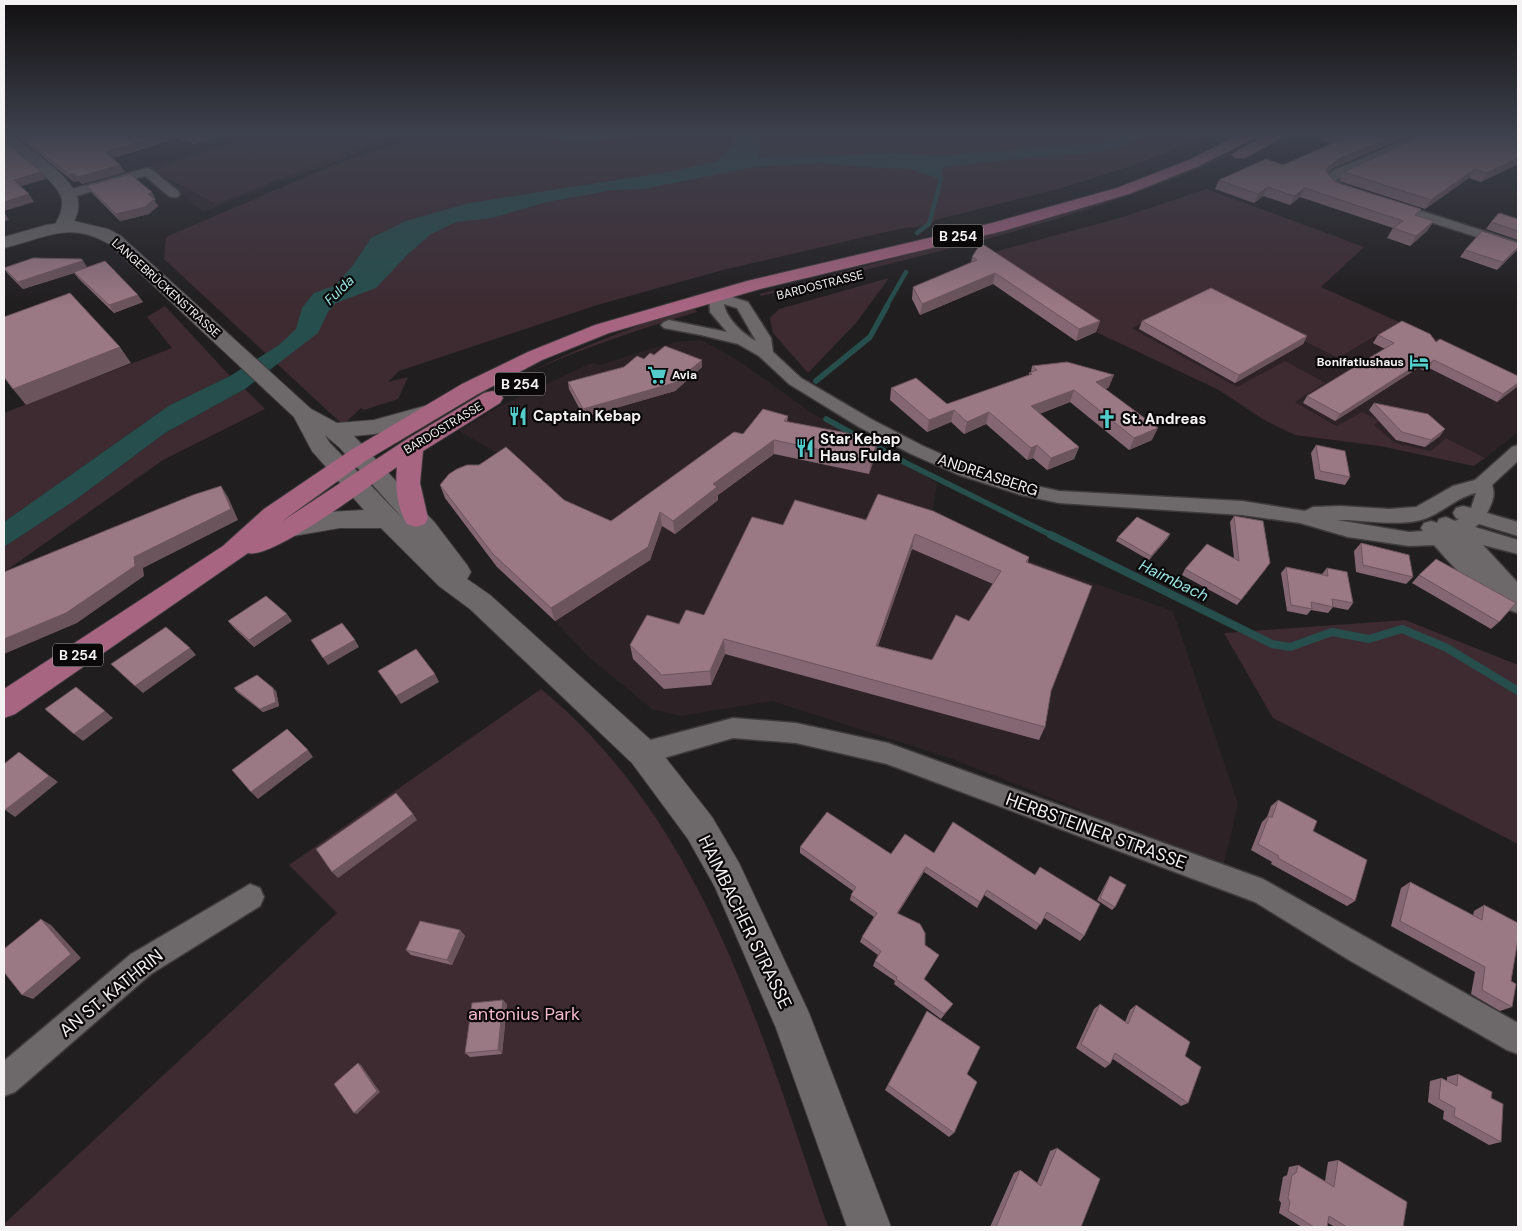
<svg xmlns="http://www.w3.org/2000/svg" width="1522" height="1231" font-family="'DM Sans',sans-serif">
<rect width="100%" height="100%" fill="#211e1f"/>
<!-- built -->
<path fill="#2d2327" d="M251,133H421L362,151L203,212L148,168Z
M1205,291L1338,358L1399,322L1427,334L1518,376V432L1485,458L1446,438L1431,451L1395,443L1373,425L1378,422L1338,426L1295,402L1325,383L1237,388L1132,328Z
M701,340L736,359L812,413L937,483L930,526L1173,611L1238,804L1223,867L953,759L772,701L680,716L652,709L588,656L555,621L497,567L445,499L448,494L509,460L459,431L502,405L591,363L600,365L650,349L677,342Z"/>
<!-- green -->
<path fill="#3e2b32" d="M259,133H365L380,139L216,204L155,171Z
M427,133H1226L1212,136L1122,169L1058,189L935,220L929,226L903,228L723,270L597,305L399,371L388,382L408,377L398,399L364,410L361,408L343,425L164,259L166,237L334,165Z
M1229,153L1232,154C1083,222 920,255 761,296L760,294L1097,204L1174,177Z
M1207,189L1364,247L1321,287L1399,322L1338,358L1205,291L1132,328L1237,387L1285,361L1325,383L1295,402L1337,426L1362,412L1379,421L1374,425L1395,443L1431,451L1446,438L1485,458L1474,466L1380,446L1295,435L1264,420L1219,390L1096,332L1099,330L983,255L1123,217Z
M889,278L856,323L808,373L773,333L770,318L779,309Z
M165,306L230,376L170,405L4,522V413L172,348L147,317Z
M695,309L697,312C637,330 578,349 521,376C494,389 468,406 441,421L439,420C499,386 558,356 622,332C645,323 670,312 695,309Z
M245,389L265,409L163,460L4,572V547L74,501L165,433Z
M1405,620L1518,665V844L1273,718L1224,633Z
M541,689C704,823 762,1035 828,1227H4V1224L337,913L289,865Z"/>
<!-- water -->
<path fill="#264e4d" d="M539,133H659L575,143L551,138Z
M735,133H758L760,149L757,157L892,153L947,155L1099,143L1129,133H1149C1127,154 1057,155 1027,158C999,161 971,163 943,168L941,179L909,169L862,167L820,163L754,167L643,189L613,190L547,202L492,218L456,222L431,234L408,254L376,288L336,303L328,312L318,333L245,389L165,433L74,501L4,547V522L170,405L230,376L279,345L296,329L302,308L314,293L336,285L353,265L371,238L406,221L469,203L674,171L717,161L734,145Z"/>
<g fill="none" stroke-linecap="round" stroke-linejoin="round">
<!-- stream-far2 -->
<path stroke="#264e4d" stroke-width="4.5" d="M917,233L929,224L941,179L937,171
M886,307L906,272"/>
<!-- stream-far1 -->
<path stroke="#264e4d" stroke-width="5.5" d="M816,381L870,337L887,306
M826,419L906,463L1053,536"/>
<!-- stream -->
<path stroke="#264e4d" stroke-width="8" d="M1051,535L1272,644L1290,647L1332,632L1369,639L1402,629L1447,648L1518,691"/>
<!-- minor casing -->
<g stroke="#3e3b3c" stroke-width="3">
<path id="minor" d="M1421,133H1436L1336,180C1342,186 1352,185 1356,191L1354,194C1342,197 1330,188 1323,179L1334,170Z
M147,168L151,169L178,191L180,194L178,197H170L145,176L69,198L63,194L65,191Z
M1391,201L1518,242V250L1386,208L1385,205Z
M716,292L748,302L771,338L773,352L801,378L871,419L923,446L971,467L1023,483L1059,491L1242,501L1305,511L1313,507L1340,506L1389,509L1416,507L1453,486L1475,480L1512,447L1518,445V461L1492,485C1496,496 1492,503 1487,513L1518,522V536L1479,524L1475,527L1518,540V554L1483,545L1518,583V613C1487,604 1455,569 1434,545L1409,546L1348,537L1300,523L1242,515L1059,503L1021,495L959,475L911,454L859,427L789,384L759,356L738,344L701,335L664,328L661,325L664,322L669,320L727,332L710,312L709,296L711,293ZM724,304L737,308L756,341C743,334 726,318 724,304ZM1476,493L1471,508L1463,506L1456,508L1453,513L1456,518L1459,519L1455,521L1446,517L1439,519L1437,523L1431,521L1424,523L1421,528L1423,531L1409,532L1337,520C1363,519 1402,528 1427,518C1444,511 1458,497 1476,493Z
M733,718L796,723L888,743L1263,879L1518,1023V1054L1507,1050L1349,960L1255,902L887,764L796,743L733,738L643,764L634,760L631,753L634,746L643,742Z
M250,884L260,888L264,897L260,906L151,974L15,1092L4,1096V1061L131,954Z"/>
</g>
<!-- tertiary casing -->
<g stroke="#3e3b3c" stroke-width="2">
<path id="tertiary" d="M4,133H10C28,148 75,177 78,201C80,211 75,221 69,230L63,231L57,230L54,226C59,218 63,209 62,200C59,182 18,155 4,142Z"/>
</g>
<!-- secondary casing -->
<g stroke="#3e3b3c" stroke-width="2">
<path id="secondary" d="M74,221L108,229L121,236L311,409L337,423L374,420L428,405L436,407L439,412L436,417L375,434L354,436L435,523L467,565L471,572L467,579L490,595L654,743L712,817L739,863L809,1013L891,1227H847L776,1028L715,887L688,839L632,763L470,609L439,586L381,528H340L293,536L284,533L280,527L284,521L328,512L364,510L312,451L294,417L109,244C68,220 44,239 4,248V237L46,225ZM325,435L340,448L405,521L329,442Z"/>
</g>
<!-- primary casing -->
<g stroke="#3e3b3c" stroke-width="2">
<path id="primary" d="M1243,133H1261L1259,136L1199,166L1129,194L1003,231L760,289L609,333L542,360L478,394L367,460L281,522L404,441L484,393L492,391L500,393L503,398L500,403L423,451L420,483L428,518L425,524L416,527L407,524C397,508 395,486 397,467C373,483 272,560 248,553L15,714L4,718V689L223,546L264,509L351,450L462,384L528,352L595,325L747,281L992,223L1117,188L1189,160Z
M1269,133H1287L1285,136L1245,158H1235L1232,155L1235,152Z"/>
</g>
<!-- minor -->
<use href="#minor" fill="#6d696a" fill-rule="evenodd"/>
<!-- tertiary -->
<use href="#tertiary" fill="#6d696a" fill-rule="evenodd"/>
<!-- secondary -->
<use href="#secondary" fill="#6d696a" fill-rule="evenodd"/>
<!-- primary -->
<use href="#primary" fill="#a86581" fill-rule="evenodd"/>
</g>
<!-- wall -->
<path fill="#846772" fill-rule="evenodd" d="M13,133H229L193,144L187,139L182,141L178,138L113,158L125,172L82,184L79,181L74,182Z
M1322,133H1416L1333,168L1328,173L1335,182L1417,215L1428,230L1410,246L1387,238L1393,228L1300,197L1290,205L1263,196L1254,203L1215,189L1219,180L1283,165L1332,144L1320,139Z
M1518,134V164L1481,182L1469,178L1425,209L1339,181L1344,172Z
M87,186L156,200H154L158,206L149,214L120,221L92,193Z
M1518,219V240L1486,229L1491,222Z
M1518,243V248L1516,251L1497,270L1460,257L1465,250Z
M972,257L1100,321L1096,332L1076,341L993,284L920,315L912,299L913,287L971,263Z
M87,267L143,302L114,313L79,279L74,273L23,289L9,275L4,269Z
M1142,321L1307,336L1303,344L1235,383L1139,329Z
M1378,335L1436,342L1518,376V386L1497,402L1429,368L1425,371L1418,368L1335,421L1303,403L1307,396L1385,349L1373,343Z
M654,355L702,360V367L675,391L584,417L569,389L568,382L624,367Z
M1032,366L1109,387L1106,389L1152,440L1129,450L1070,402L1039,414L1079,447L1074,459L1047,470L1033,458L1027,460L986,424L964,434L951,422L927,432L890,400L891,388L947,404L1029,375V373L1031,372Z
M1374,403L1440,436L1425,447L1396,440L1369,410Z
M788,416L787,422L876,453L869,474L774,454L718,495V500L675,534L662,526L650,560L555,621L497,567L445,498L440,485L611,521L743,434Z
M1316,445L1350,477L1345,485L1315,479L1311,453Z
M1234,516L1266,569L1237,605L1182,575L1185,569L1234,558L1230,522Z
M866,520L1029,557L1028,562L1051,691L1045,727L1039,740L725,654L711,685L664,689L633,659L630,645L679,624L704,615L783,525ZM912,549L993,584L969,621L932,660L878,646Z
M1118,537L1168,538L1149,560L1116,541Z
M1361,543L1413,577L1406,584L1356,572L1354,551Z
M1286,567L1322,574L1327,568L1353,603L1348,610L1333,607L1328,613L1311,610L1307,615L1287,611L1281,573Z
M1419,575L1499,622L1491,629L1412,583Z
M228,621H292L254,647L234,628Z
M234,688L276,691L279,706L263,712L237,692Z
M1278,800L1313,831L1355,901L1347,906L1271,864L1272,862L1251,850L1262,822L1267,817L1271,806Z
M800,847L891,854L934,853L1035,875L1040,867L1084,936L1080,941L1044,918L1036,930L984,895L977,908L924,872L898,913L925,945L939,955L924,979L953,1004L941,1019L894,984L895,981L873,966L875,961L878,955L860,942L862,937L874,917L850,900L851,895L853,891L800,853Z
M1110,876L1115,907L1112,910L1097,900L1108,879Z
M1410,882L1473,916L1474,911L1484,905L1511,981L1512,1007L1500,1011L1471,994L1475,972L1391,926L1401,888Z
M460,930L465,936L452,965L411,955L406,950Z
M507,1004L502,1054L470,1057L465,1053Z
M1100,1004L1125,1022L1130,1010L1136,1005L1185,1056L1188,1103L1181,1106L1113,1059L1110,1064L1105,1068L1076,1048L1094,1009Z
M927,1011L967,1074L954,1133L949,1137L885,1090Z
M1458,1074L1491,1098L1501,1142L1489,1145L1443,1119L1444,1111L1428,1102L1430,1081L1441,1078L1447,1081V1077Z
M1057,1148L1081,1227H990L1014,1173L1020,1170L1037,1183L1050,1151Z
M1338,1160L1403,1227H1335L1328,1223L1327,1227H1302L1279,1213L1281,1203L1279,1200L1283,1177L1287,1175L1289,1167L1298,1165L1325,1181L1328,1162Z"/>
<!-- shaded-wall -->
<path fill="#6c545c" d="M168,133H175L178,138L110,159L105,152Z
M181,133H184L187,139L182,141L178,134Z
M201,133H229L193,144L190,136Z
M1401,133H1416L1333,168L1322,178L1326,169L1338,159Z
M1518,158V164L1481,182L1487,173Z
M120,165L125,172L82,184L78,177Z
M1475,169L1469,178L1425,209L1431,200Z
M41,172L46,179L19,187L14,180Z
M74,173L79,181L74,182L70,175Z
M1268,187L1263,196L1254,203L1258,194Z
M1305,188L1300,197L1290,205L1294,196Z
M152,192L156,200H154L158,206L149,214L120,221L116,214L148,194Z
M29,194L34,202L4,211V202Z
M4,212L9,220L4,221Z
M1434,221L1428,230L1410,246L1416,236Z
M1518,247L1516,251L1497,270L1503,262Z
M82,259L87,267V269L23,289L18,282Z
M995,273L993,284L920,315L922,304Z
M138,295L143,302L114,313L109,305Z
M1100,321L1096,332L1076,341L1079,329Z
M1307,336L1303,344L1235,383L1239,375Z
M120,347L131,363L26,405L13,389Z
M702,360V367L675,391L584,417L583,409Z
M1424,360L1418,368L1335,421L1340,414Z
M1434,360L1429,368L1425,371L1430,363Z
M1114,375L1109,387L1092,394L1096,382Z
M1518,383V386L1497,402L1503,394Z
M1074,390L1070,402L1027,419L1031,406Z
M954,410L951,422L927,432L929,420Z
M989,412L986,424L964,434L967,422Z
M1158,428L1152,440L1129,450L1134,438Z
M1445,429L1440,436L1425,447L1431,440Z
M878,439L876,453L869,474L871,461Z
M774,440V454L718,495V500L675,534L673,521L713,484Z
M1037,445L1033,458L1027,460L1031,448Z
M1079,447L1074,459L1047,470L1051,458Z
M221,486L228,497L238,520L143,568L144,576L77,623L4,654V639L134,557Z
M660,512L662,526L650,560L555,621L551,608Z
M915,534L912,549L873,660L876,646Z
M1170,534L1168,538L1149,560L1151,556Z
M287,614L292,621L254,647L249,640Z
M724,639L725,654L711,685L710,671Z
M355,640L359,647L328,665L323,658Z
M190,648L196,655L143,693L135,686Z
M435,674L439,682L401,704L396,696Z
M273,688L276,691L279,706L263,712L260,709Z
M105,711L113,718L83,741L74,734Z
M308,750L313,757L258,799L251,792Z
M28,759L58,782L15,817L5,810Z
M413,814L417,820L338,878L332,872Z
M926,867L924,872L895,918L897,913Z
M41,919L51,925L81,958L33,999L22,995Z
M460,930L465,936L452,965L447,960Z
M503,1000L507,1004L502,1054L498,1050Z
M358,1063L361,1065L380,1092L357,1114L354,1113Z"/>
<!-- building -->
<path fill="#9a7884" stroke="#6c545c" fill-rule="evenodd" d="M17,133H168L105,152L120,165L78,177L74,173L70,175Z
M185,133H201L190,136Z
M1331,133H1401L1338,159L1326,169V171L1335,182L1421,209L1415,215L1434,221L1416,236L1393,228L1403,221L1305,188L1294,196L1268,187L1258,194L1219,180L1266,159L1283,165L1345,138Z
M1427,133H1516L1518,134V144L1514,146L1518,147V158L1487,173L1475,169L1431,200L1344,172Z
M4,141L41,172L14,180L29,194L4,202Z
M130,174L152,192L148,194L154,199L145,207L116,214L87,186Z
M1499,213L1518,219V231L1491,222Z
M1482,231L1518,243V247L1503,262L1465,250Z
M981,243L1100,321L1079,329L995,273L922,304L913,287L977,260L972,257Z
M33,258L82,259V261L18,282L4,268Z
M105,261L138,295L109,305L74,272Z
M1211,288L1307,336L1239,375L1142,321Z
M70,293L120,347L13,389L4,377V317Z
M1402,321L1430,334L1436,342L1440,339L1518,376V383L1503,394L1434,360L1430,363L1424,360L1340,414L1307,396L1394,343L1378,335Z
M665,346L702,360L674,383L583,409L568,382L624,367L637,356L644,359L650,353L654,355Z
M1067,362L1114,375L1096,382L1158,428L1134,438L1074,390L1031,406L1079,447L1051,458L1037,445L1031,448L989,412L967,422L954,410L929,420L891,388L916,378L947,404L1032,374L1029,373L1037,370L1032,366Z
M1374,403L1428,414L1445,429L1431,440L1402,432Z
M763,409L788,416L784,421L878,439L871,461L774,440L713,484L717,487L673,521L660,512L648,547L551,608L493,554L440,485L449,474L457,469L467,465H479L506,447L564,500L611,521L734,432L743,434Z
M1316,445L1345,451L1350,477L1320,471Z
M221,486L231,509L134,557L135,566L66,613L4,639V572L193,495Z
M878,494L933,511L1029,557L1026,562L1092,586L1051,691L1045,727L724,639L710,671L662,675L630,645L647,615L679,624L686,610L704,615L752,517L783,525L795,500L866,520ZM915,534L1001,571L969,621L956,615L932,660L876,646Z
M1234,516L1263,521L1270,563L1241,600L1185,569L1207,544L1239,561Z
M1137,517L1170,534L1151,556L1118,537Z
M1361,543L1409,555L1413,577L1363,565Z
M1436,559L1516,603L1499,622L1419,575Z
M1286,567L1328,576L1327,568L1347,572L1353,603L1332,599L1333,607L1311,602L1312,609L1291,605Z
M266,596L287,614L249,640L228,621Z
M342,623L355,640L323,658L311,640Z
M166,627L190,648L135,686L111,664Z
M416,649L435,674L396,696L378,671Z
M257,675L273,688L276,702L260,709L234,688Z
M76,687L105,711L74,734L45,709Z
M287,729L308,750L251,792L232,770Z
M19,752L49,776L5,810L4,809V764Z
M396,793L413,814L332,872L316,849Z
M1278,800L1317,821L1313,831L1367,860L1355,901L1278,858L1279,856L1258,844L1269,816L1272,818Z
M827,812L891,854L905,834L934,853L953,822L1035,875L1040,867L1100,904L1084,936L1047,912L1040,925L987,890L980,902L926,867L897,913L920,924L925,933V945L939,955L924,979L953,1004L944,1014L896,979L897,977L875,961L881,951L862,937L877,913L851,895L856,887L800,847Z
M1110,876L1126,885L1115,907L1100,898Z
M1410,882L1482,920L1484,905L1518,923V939L1511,981L1516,984L1512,1007L1482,990L1485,967L1400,921Z
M41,919L71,954L22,995L4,972V949Z
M420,921L460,930L447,960L406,950Z
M503,1000L498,1050L465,1053L472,1003Z
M1100,1004L1128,1024L1136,1005L1190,1042L1185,1056L1201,1067L1188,1103L1115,1053L1110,1064L1081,1044Z
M927,1011L980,1047L967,1074L977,1082L954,1133L888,1085Z
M358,1063L377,1091L354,1113L334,1084Z
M1458,1074L1492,1092L1491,1098L1503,1104L1501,1142L1454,1116L1455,1108L1439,1099L1441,1078L1457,1086Z
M1057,1148L1100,1179L1081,1227H996L1020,1170L1041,1186Z
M1338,1160L1407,1202L1403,1227H1347L1329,1216L1327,1227H1314L1288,1211L1290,1202L1288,1198L1292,1175L1296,1173L1298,1165L1334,1187Z"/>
<!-- sky -->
<linearGradient id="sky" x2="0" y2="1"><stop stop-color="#121011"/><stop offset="0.44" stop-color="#3d414d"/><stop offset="1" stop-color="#3d414d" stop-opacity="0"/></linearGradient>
<rect width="1522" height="305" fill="url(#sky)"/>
<!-- icons -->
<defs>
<g id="hotel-bare" transform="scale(1.5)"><path d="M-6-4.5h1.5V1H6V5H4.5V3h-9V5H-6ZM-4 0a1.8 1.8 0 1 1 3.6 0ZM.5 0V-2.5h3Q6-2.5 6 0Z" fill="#52cdcc" stroke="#0a0809" stroke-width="2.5" paint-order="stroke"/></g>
<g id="supermarket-bare" transform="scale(1.5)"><path d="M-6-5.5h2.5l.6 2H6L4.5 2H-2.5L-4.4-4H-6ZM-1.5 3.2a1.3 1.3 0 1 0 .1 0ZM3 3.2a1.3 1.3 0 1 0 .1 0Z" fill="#52cdcc" stroke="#0a0809" stroke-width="2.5" paint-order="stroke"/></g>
<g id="restaurant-bare" transform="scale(1.5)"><path d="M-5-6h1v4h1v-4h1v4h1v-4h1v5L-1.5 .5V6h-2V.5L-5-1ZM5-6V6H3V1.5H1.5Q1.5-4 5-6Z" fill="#52cdcc" stroke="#0a0809" stroke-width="2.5" paint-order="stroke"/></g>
<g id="church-bare" transform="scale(1.5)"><path d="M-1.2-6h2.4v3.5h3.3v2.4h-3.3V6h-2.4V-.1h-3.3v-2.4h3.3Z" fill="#52cdcc" stroke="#0a0809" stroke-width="2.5" paint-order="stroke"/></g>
</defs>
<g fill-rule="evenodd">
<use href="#hotel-bare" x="1419" y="362"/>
<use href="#supermarket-bare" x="657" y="375"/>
<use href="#restaurant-bare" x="518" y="416"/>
<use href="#church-bare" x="1107" y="419"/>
<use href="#restaurant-bare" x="805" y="448"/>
</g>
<g text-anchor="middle" stroke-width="4.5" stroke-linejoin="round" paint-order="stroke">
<!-- far-street labels -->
<g font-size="12" fill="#f5f2f3" stroke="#0a0809">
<text transform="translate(820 285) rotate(-14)" y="4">BARDOSTRASSE</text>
<text transform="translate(166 288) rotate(42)" y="4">LANGEBRÜCKENSTRASSE</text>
<text transform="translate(443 428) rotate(-31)" y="4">BARDOSTRASSE</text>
</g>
<!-- far-poi labels -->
<g font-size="12" font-weight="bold" fill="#f5f2f3" stroke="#0a0809" text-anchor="end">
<text x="1404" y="366">Bonifatiushaus</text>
<text x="672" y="379" text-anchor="start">Avia</text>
</g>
<!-- shield labels -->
<g fill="#0a0809" stroke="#aeacad" stroke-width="1">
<rect x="933" y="224.5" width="50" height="23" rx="4"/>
<rect x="495" y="372.5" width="50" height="23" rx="4"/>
<rect x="53" y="643.5" width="50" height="23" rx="4"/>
</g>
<g font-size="14" font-weight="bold" fill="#f5f2f3">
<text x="958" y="241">B 254</text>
<text x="520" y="389">B 254</text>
<text x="78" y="660">B 254</text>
</g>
<!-- far-water labels -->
<g font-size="14" font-style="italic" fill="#97e2e1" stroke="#0a0809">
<text transform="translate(339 290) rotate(-44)" y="5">Fulda</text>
</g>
<!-- poi labels -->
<g font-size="15" font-weight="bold" fill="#f5f2f3" stroke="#0a0809" text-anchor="start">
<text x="533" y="421">Captain Kebap</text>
<text x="1122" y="424">St. Andreas</text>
<text x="820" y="444">Star Kebap<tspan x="820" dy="17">Haus Fulda</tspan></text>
</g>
<!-- street labels -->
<g font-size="15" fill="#f5f2f3" stroke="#0a0809">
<text transform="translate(988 475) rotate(18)" y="5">ANDREASBERG</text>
</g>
<!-- water labels -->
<g font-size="16" font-style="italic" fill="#97e2e1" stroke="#0a0809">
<text transform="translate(1174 580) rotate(26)" y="6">Haimbach</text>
</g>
<!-- near-street labels -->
<g font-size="18" fill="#f5f2f3" stroke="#0a0809">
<text transform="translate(1096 831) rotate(20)" y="6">HERBSTEINER STRASSE</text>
<text transform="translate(745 922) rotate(64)" y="6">HAIMBACHER STRASSE</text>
<text transform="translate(111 993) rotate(-39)" y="6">AN ST. KATHRIN</text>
</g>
<!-- near-park labels -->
<g font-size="18" fill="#f5b9ce" stroke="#0a0809">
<text x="524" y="1020">antonius Park</text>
</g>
</g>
<!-- border -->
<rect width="1522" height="1231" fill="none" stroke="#f5f2f3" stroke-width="10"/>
</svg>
